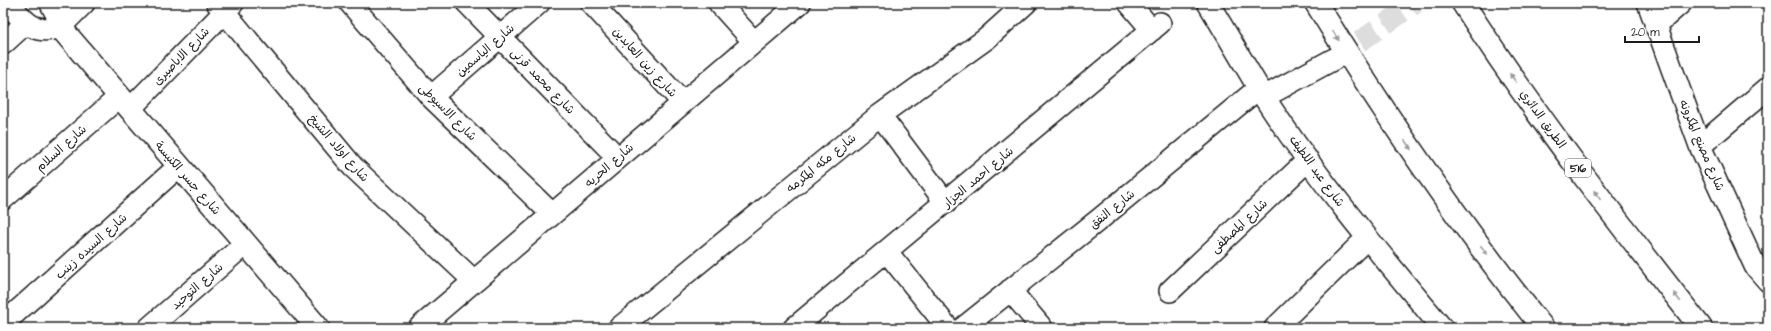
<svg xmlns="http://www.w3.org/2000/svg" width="1771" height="331" font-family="'Architects Daughter','Playpen Sans Arabic',sans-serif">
<rect width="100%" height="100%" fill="#fff"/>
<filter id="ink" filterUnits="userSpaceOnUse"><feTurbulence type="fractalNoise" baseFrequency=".025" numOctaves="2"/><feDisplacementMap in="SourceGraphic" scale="8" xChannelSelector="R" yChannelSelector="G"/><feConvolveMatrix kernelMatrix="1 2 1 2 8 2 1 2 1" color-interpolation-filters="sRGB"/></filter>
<g filter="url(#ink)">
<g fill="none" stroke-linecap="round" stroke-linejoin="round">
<!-- minor-tunnel -->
<path stroke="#ddd" stroke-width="21" stroke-dasharray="21 10" stroke-linecap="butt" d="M1334,59L1416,3"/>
<!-- minor casing -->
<g stroke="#1c1c1c" stroke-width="24">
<path id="minor" d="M217,3L353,167L474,281
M350,3L431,97L552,214
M467,3L618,158
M591,3L683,103
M719,3L754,42
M1129,3L1152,30
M1208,3C1227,34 1245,66 1264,97C1317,179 1380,254 1442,328
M1648,3L1700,146L1755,266L1768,281
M1655,26L1681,3
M60,27L84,3
M3,44L26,23
M431,97L539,3
M1264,97L1334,59
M130,109L233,3
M880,115L946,203
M1700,146L1768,88
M3,199L119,97
M887,252L948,328
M1010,290L1042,328
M1170,291L1308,160
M3,324L178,167
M149,328L245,244
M419,328L800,3
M619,328L880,115L986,39L1026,3
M794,328L1160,23
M963,328L1101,218L1259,88
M1275,328L1367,238"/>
</g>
<!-- secondary casing -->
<g stroke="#1c1c1c" stroke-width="25">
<path id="secondary" d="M8,3C25,22 32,35 60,27
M51,3L58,16L60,27L318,328"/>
</g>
<!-- motorway casing -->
<g stroke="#1c1c1c" stroke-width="25">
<path id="motorway" d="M1316,3C1385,115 1460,225 1543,328
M1463,3C1535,116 1618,222 1701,328"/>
</g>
<!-- minor -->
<use href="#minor" stroke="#fff" stroke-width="21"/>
<!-- secondary -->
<use href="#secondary" stroke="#fff" stroke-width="22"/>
<!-- motorway -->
<use href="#motorway" stroke="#fff" stroke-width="22"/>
</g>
<!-- one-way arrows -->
<defs><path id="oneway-solid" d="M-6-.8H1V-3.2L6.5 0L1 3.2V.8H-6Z"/></defs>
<g fill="#999">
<use href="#oneway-solid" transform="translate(1336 36) rotate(57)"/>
<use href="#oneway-solid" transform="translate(1513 78) rotate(-126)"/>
<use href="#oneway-solid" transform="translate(1408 145) rotate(55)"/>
<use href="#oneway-solid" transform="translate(1597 195) rotate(-126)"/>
<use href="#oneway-solid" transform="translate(1484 250) rotate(53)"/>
<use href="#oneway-solid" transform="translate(1677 297) rotate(-128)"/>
</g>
</g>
<g text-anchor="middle" stroke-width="4" stroke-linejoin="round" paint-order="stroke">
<!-- shield labels -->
<rect fill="#fff" stroke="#606060" stroke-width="1" x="1565" y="159" width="26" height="18" rx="3"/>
<g font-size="11" font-weight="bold" fill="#1c1c1c">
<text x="1578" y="172">516</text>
</g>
<!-- street labels -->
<g font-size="12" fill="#1c1c1c" stroke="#fff">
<text transform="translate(485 50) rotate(-41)" y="4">شارع الياسمين</text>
<text transform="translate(181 56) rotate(-46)" y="4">شارع الاباصيرى</text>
<text transform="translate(645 62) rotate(48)" y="4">شارع زين العابدين</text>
<text transform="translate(543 81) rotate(46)" y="4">شارع محمد قرنى</text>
<text transform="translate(448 112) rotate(45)" y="4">شارع الاسيوطى</text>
<text transform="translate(1543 119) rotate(54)" y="4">الطريق الدائري</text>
<text transform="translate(1702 145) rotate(67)" y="4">شارع مصنع المكرونه</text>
<text transform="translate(61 148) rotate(-42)" y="4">شارع السلام</text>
<text transform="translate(339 148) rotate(49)" y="4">شارع اولاد الشيخ</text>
<text transform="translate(821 163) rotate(-39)" y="4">شارع مكه المكرمه</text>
<text transform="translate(609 165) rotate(-41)" y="4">شارع الحريه</text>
<text transform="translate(1317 171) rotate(54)" y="4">شارع عبد اللطيف</text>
<text transform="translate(978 177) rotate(-40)" y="4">شارع احمد الجزار</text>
<text transform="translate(188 178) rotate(49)" y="4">شارع جسر الكنيسة</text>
<text transform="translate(1112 209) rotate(-39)" y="4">شارع النفق</text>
<text transform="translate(1239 226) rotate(-43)" y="4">شارع المصطفى</text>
<text transform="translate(91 246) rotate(-42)" y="4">شارع السيده زينب</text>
<text transform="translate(197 286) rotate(-41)" y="4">شارع التوحيد</text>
</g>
</g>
<!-- margin -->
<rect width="1771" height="331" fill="none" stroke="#fff" stroke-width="16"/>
<rect x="8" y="8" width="1755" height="315" fill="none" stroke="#1c1c1c" stroke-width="1.5" filter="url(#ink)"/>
<!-- scale -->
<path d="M1625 36v6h74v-6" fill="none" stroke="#1c1c1c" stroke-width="2"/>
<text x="1631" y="36" font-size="12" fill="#1c1c1c" stroke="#ffffff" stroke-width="3" paint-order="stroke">20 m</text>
</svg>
